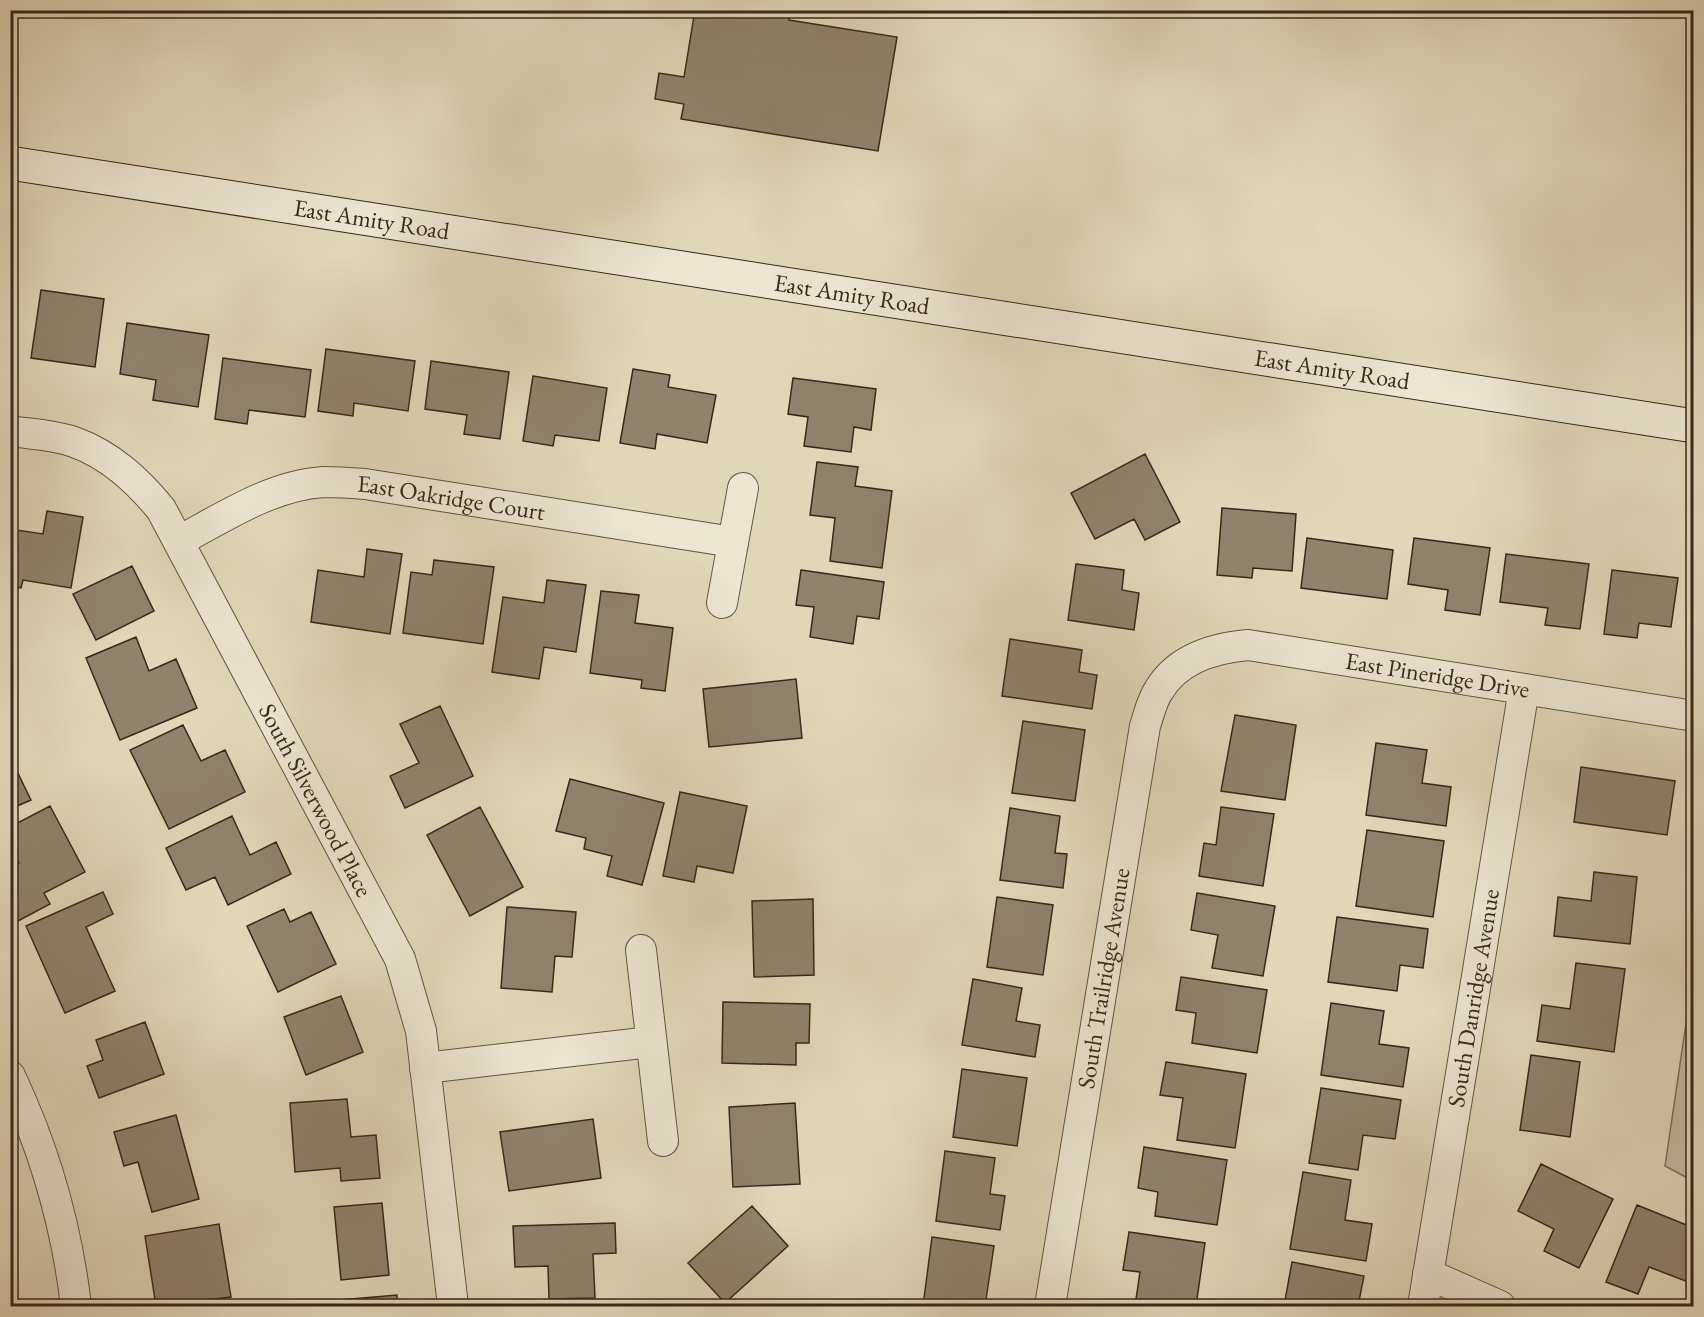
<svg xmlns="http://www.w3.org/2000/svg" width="1704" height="1317" font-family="'EB Garamond',serif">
<rect width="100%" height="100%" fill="#e0d7b8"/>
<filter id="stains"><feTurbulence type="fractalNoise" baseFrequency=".00333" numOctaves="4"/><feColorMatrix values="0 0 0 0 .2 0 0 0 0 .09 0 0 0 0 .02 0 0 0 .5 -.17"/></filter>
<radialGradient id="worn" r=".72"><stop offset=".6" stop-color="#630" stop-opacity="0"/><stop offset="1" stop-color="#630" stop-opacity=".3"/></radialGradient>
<!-- green -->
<path fill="#c3b99d" stroke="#7e705c" stroke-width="1.5" d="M1693,976V1181L1665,1166Z"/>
<!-- building -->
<path fill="#8f836d" stroke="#38281b" stroke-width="1.5" d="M695,10H790L789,20L897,37L878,151L681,119L684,104L655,99L659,73L684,77Z
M41,290L104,299L95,367L31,358Z
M127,323L209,335L198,407L153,400L156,380L120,374Z
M326,349L415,361L408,411L354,403L353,416L318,411Z
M223,358L311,370L305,417L249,410L247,424L215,419Z
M431,361L509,372L500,439L464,434L467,415L425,409Z
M633,369L670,375L668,387L716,395L707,443L657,434L655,449L620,443Z
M533,376L607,388L599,441L555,435L553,446L523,441Z
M793,378L876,389L871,430L854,427L851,452L804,446L808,417L788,414Z
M1145,454L1180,522L1145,540L1134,519L1095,539L1071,493Z
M817,462L858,467L855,486L892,491L882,568L830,561L835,518L810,515Z
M1222,508L1296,514L1292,571L1253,568L1252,578L1217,575Z
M47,511L83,517L71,588L23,580L21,588L10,586V529L43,534Z
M1307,538L1393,550L1387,599L1301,588Z
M1414,538L1490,548L1480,615L1445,610L1448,590L1408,584Z
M367,549L402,554L390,634L311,622L318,570L364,577Z
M1506,554L1589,564L1580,629L1545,625L1548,608L1500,602Z
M434,560L494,567L483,644L403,633L411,572L432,575Z
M1076,564L1124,570L1122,590L1139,593L1134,630L1068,620Z
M132,566L154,611L96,640L73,594Z
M801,570L884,582L879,619L857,616L853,644L810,637L814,607L796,605Z
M1612,570L1678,578L1671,627L1639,623L1637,638L1604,634Z
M547,580L586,585L576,652L544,647L539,679L492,672L503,597L544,603Z
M601,591L639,595L635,623L673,628L665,691L641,688L642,680L590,673Z
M136,637L149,671L176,659L197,708L120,740L86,658Z
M1010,639L1082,650L1079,672L1097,675L1092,709L1002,696Z
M796,679L802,738L709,747L703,689Z
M440,706L473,776L405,808L390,776L419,763L400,724Z
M1235,715L1296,725L1285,800L1221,791Z
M1023,721L1085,730L1075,801L1012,793Z
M183,725L201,761L225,750L245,792L169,829L130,750Z
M1376,743L1427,750L1422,783L1451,787L1446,826L1366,815Z
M10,757L31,800L10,809Z
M1581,767L1675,781L1667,835L1574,822Z
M570,779L664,803L642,885L607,876L612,856L584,849L586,838L556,831Z
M680,792L747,806L733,873L697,866L694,882L663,876Z
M50,806L85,872L44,893L50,904L18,921L10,906V867L19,863L10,847V827Z
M480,807L523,887L470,916L427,835Z
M1221,807L1274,814L1263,886L1199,876L1204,843L1216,845Z
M1010,808L1060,816L1055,853L1067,854L1063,888L1000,880Z
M232,816L250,855L276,842L291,874L228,905L215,877L186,890L166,848Z
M1367,830L1444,841L1433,917L1356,906Z
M1594,872L1637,877L1630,944L1554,936L1558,897L1591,901Z
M103,892L113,914L86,927L115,991L65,1013L26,926Z
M1197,893L1275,906L1263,976L1212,968L1218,935L1191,930Z
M997,897L1053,905L1043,975L987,967Z
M813,899L814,975L754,977L752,901Z
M507,907L576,912L572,957L555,956L552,992L501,988Z
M284,909L290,922L311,912L336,964L278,992L247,926Z
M1337,917L1428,929L1423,968L1400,965L1397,991L1328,982Z
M1576,963L1625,969L1614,1052L1537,1041L1542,1005L1570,1009Z
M1181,977L1267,990L1257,1053L1192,1043L1196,1013L1176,1010Z
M973,979L1022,988L1016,1021L1040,1025L1035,1057L962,1045Z
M341,996L363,1052L306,1075L284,1017Z
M723,1002L810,1004L809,1043H796V1065L722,1063Z
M1331,1003L1384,1011L1379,1044L1409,1048L1403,1087L1321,1075Z
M145,1022L164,1074L99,1098L87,1066L103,1060L96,1040Z
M1531,1055L1580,1062L1570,1137L1520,1130Z
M1166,1062L1246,1074L1235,1148L1177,1140L1183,1098L1160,1095Z
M962,1069L1027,1078L1017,1146L953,1137Z
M1321,1088L1401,1100L1395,1139L1363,1135L1358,1170L1309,1163Z
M347,1099L351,1137L376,1135L380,1178L341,1181L340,1168L295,1172L290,1103Z
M795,1103L800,1184L733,1187L729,1107Z
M176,1115L199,1199L152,1212L138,1162L124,1166L114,1132Z
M593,1119L601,1178L509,1191L500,1132Z
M1144,1147L1227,1160L1217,1225L1155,1216L1158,1192L1138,1188Z
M945,1151L995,1158L990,1194L1005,1196L1000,1230L936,1221Z
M1541,1164L1613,1199L1579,1268L1544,1251L1554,1229L1518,1211Z
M1303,1172L1351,1180L1345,1220L1372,1224L1366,1261L1290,1249Z
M382,1203L389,1275L341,1280L334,1207Z
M1637,1205L1694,1228V1276L1691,1283L1649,1267L1638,1294L1606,1282Z
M752,1206L788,1246L725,1303L688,1263Z
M615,1223L616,1253L593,1254L595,1298L549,1299L548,1266L515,1267L513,1226Z
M219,1224L231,1297L156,1306L145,1236Z
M1129,1232L1205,1243L1196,1306H1135L1140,1272L1123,1270Z
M932,1237L994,1246L985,1306H923Z
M1292,1262L1364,1276L1358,1306H1284Z
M397,1295V1306H317L316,1302Z
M677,1302V1306H633Z"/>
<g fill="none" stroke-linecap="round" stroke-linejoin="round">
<!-- street casing -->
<g stroke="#625442" stroke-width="32">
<g id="street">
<path id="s1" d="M10,431C31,434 55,435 74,442C110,455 137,480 161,509L400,959L421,1031L453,1306"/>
<path id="s2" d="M179,541C224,517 272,485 324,482C337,482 352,483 365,484L733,542"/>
<path d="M722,603L743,488"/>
<path d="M641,950L663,1141"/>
<path d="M425,1068L651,1042"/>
<path d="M10,1076C44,1148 67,1228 76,1306"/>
<path d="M1428,1274L1500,1306"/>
<path id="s3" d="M1050,1306L1145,726C1149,714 1152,700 1159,690C1178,658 1214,648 1248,645L1694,716"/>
<path id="s4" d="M1423,1306L1524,689"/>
</g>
</g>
<!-- secondary casing -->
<g stroke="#38281b" stroke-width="35">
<g id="secondary">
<path id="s5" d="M10,163L1694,426"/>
</g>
</g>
<!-- street -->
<use href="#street" stroke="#ebe5d1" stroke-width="30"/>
<!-- secondary -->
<use href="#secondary" stroke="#ebe5d1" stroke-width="33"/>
</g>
<g text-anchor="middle" stroke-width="6" stroke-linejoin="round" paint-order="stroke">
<!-- street labels -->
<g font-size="24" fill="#38281b" stroke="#ebe5d1">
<text dy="8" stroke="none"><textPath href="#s5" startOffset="366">East Amity Road</textPath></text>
<text dy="8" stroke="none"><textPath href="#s5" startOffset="852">East Amity Road</textPath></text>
<text dy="8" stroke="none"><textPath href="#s5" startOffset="1338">East Amity Road</textPath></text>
<text dy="8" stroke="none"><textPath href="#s2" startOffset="286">East Oakridge Court</textPath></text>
<text dy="8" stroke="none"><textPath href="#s3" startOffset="922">East Pineridge Drive</textPath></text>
<text dy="8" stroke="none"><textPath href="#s1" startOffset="506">South Silverwood Place</textPath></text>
<text dy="8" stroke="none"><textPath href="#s3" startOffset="332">South Trailridge Avenue</textPath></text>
<text dy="8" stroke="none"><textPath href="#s4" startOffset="312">South Danridge Avenue</textPath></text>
</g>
</g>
<!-- margin -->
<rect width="1704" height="1317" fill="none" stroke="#e0d7b8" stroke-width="36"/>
<rect x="12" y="12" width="1680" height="1293" fill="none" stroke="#38281b" stroke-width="3"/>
<rect x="18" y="18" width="1668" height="1281" fill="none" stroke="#38281b" stroke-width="1.5"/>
<rect width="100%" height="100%" filter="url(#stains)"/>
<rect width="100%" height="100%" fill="url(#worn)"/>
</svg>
